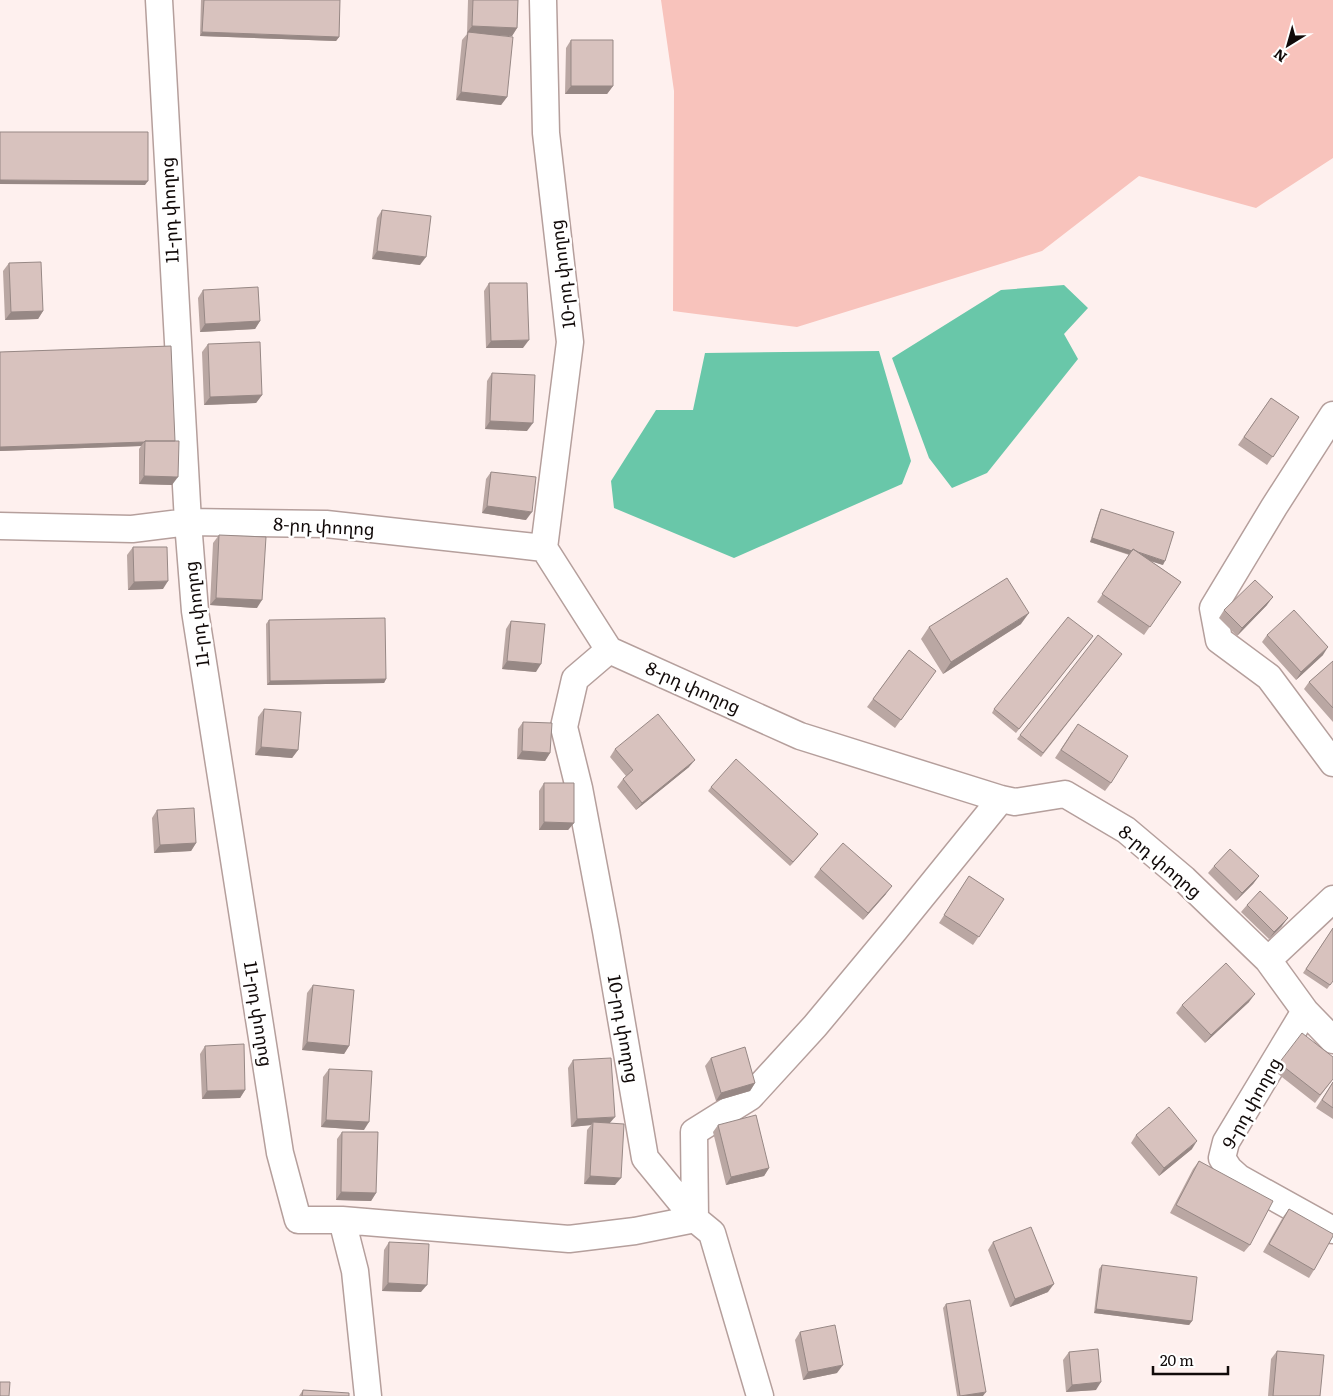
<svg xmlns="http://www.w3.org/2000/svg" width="1333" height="1396" font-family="Literata,'Noto Sans Armenian',serif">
<rect width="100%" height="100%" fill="#fef0ee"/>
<!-- green -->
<path fill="#f8c3bc" d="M661,0H1333V158L1256,208L1139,176L1042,251L797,327L673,311L674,91Z"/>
<!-- water -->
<path fill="#69c7a9" d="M1064,285L1088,308L1064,334L1078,359L987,473L952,488L929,458L892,358L1001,290Z
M879,351L911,461L902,484L734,558L614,508L611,481L656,410H693L705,353Z"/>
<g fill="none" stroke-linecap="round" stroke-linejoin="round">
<!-- minor casing -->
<g stroke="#b59f9c" stroke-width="29">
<path id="minor" d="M159,0L188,522L195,611L280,1153L298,1220H342L569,1239L635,1231L695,1219L694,1132L750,1097L815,1026L894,931L1001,799
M543,0L546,133L570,342L544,548
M1333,415L1274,507L1213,608L1219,640L1269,677L1333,763
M0,526L132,529L188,522L326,524L544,548L609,650L800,736L1001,799L1015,802L1065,794L1126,830L1184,879L1268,960L1305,1011L1333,1040
M609,650L575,679L564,727L579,788L606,931L645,1158L695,1219L712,1233L760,1396
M1268,960L1333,899
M1305,1011L1226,1142L1222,1158L1229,1169L1239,1178L1333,1230
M342,1220L355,1271L368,1396"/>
</g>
<!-- minor -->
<use href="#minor" stroke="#fff" stroke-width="26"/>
</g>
<!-- wall -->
<path fill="#baa7a3" d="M201,0H340L339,37L336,41L200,36Z
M468,0H518L517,28L512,36L495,35L507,97L501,105L456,100L462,40L467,34Z
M571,40L613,86L607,94H565L566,48Z
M382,210L420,265L372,259L377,218Z
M9,263L43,311L38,319L5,320L3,271Z
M489,283L523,348H486L484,291Z
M203,290L260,321L255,329L200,332L198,298Z
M208,344L262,395L256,403L204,405L202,352Z
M171,346L172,485L139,484V449L141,446L0,451V352Z
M492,373L527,431L485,429L487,381Z
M1271,398L1299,417L1267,465L1238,445Z
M491,472L526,520L482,513L486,479Z
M1101,509L1163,565L1151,561L1181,582L1144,635L1097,602L1129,555L1090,542L1099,513Z
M219,535L257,608L210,605L213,543Z
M133,547L163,589L128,590L127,555Z
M1267,605L1237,636L1219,618L1224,610Z
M269,620L386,679L384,683L267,685L266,624Z
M511,621L536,672L502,669L506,629Z
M1021,624L943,674L921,639L929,627Z
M1267,635L1323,655L1296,680L1262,642Z
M1090,640L1016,733L992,713L994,709Z
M909,650L936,671L895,728L867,707Z
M1119,658L1041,757L1017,739L1020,735Z
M1333,661V722L1304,689L1309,682Z
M264,709L298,750L292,758L255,755L258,717Z
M523,722L550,753L545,761L517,759L518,729Z
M1072,732L1111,783L1105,791L1055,758Z
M615,749L689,767L636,810L617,787L623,779L626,776L610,757Z
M544,783L574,823L568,830H539V791Z
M711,787L818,834L790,866L708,791Z
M157,810L196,843L191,851L154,853L152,818Z
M1214,866L1259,876L1253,884L1236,901L1208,873Z
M820,869L886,894L863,920L814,877Z
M969,876L1004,899L973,945L939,923Z
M1247,905L1282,926L1269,939L1241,912Z
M1333,928L1330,985L1327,989L1303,973Z
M313,985L349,1046L344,1054L302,1050L307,993Z
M1249,1002L1205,1043L1176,1013L1182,1005Z
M205,1046L245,1090L240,1098L202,1099L200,1054Z
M711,1058L755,1083L750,1091L716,1101L705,1066Z
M573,1060L610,1123L615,1185L584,1184L587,1130L591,1125L571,1127L568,1068Z
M1279,1063L1333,1079L1315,1103L1273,1070Z
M329,1069L364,1130L321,1127L323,1077Z
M1333,1082V1119L1316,1108Z
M718,1125L769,1168L764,1176L726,1185L713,1132Z
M342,1132L376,1193L371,1201L336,1200L337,1139Z
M1136,1135L1192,1149L1159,1176L1131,1143Z
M1199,1161L1250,1245L1244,1252L1170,1213L1193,1169Z
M1289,1209L1314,1270L1309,1278L1263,1252L1283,1217Z
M389,1242L421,1292L382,1291L384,1250Z
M993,1242L1048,1292L1010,1307L988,1250Z
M1102,1265L1192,1321L1189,1325L1094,1313L1099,1269Z
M946,1304L983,1396H957L943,1308Z
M800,1332L837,1373L803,1380L795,1340Z
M1277,1351L1320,1396H1268L1271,1359Z
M1069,1352L1096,1390L1066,1392L1063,1360Z
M303,1390L349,1396H299Z"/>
<!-- shaded-wall -->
<path fill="#978885" d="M472,26L517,28L512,36L468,34V32L466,34Z
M202,32L339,37L336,41L200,36Z
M571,86H613L607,94H565Z
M461,92L507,97L501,105L456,100Z
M0,180L148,181L145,185L0,184Z
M377,251L426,257L420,265L372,259Z
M43,311L38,319L5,320L11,312Z
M260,321L255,329L200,332L205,324Z
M529,340L523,348H486L491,341Z
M262,395L256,403L204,405L210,397Z
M490,421L533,423L527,431L485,429Z
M144,442L141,446L0,451V447Z
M144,476L178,477L172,485L139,484Z
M487,506L532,512L526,520L482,513Z
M1092,538L1165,561L1163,565L1090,542Z
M168,581L163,589L128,590L134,582Z
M1273,597L1267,605L1237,636L1242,628Z
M216,598L262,600L257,608L210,605Z
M1029,613L1021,624L943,674L951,662Z
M1328,647L1323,655L1296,680L1301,672Z
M507,661L541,664L536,672L502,669Z
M386,679L384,683L267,685L270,681Z
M261,747L298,750L292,758L255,755Z
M522,751L550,753L545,761L517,759Z
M695,760L689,767L636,810L642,803Z
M544,822L574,823L568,830H539Z
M818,834L815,838L790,866L793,862Z
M196,843L191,851L154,853L160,845Z
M1259,876L1253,884L1236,901L1242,893Z
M892,886L886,894L863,920L868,913Z
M1288,918L1282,926L1269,939L1274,932Z
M1255,994L1249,1002L1205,1043L1211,1035Z
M307,1042L349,1046L344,1054L302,1050Z
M755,1083L750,1091L716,1101L721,1093Z
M245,1090L240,1098L202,1099L207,1091Z
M615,1117L609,1124L593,1122L591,1125L571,1127L577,1119Z
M326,1120L369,1122L364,1130L321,1127Z
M1197,1141L1192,1149L1159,1176L1164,1168Z
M769,1168L764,1176L726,1185L731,1177Z
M590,1176L621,1178L615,1185L584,1184Z
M341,1192L376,1193L371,1201L336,1200Z
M388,1283L427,1285L421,1292L382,1291Z
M1054,1284L1048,1292L1010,1307L1015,1299Z
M1096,1309L1192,1321L1189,1325L1094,1313Z
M843,1365L837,1373L803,1380L808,1372Z
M1101,1382L1096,1390L1066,1392L1072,1385Z
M986,1392L983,1396H961Z"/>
<!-- building -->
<path fill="#d8c2be" stroke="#978885" d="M204,0H340L339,37L202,32Z
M473,0H518L517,28L472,26Z
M468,32L513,37L507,97L461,92Z
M571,40H613V86H571Z
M0,132H148V181L0,180Z
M382,210L431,216L426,257L377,251Z
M41,262L43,311L11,312L9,263Z
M489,283H527L529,340L491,341Z
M258,287L260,321L205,324L203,290Z
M260,342L262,395L210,397L208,344Z
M171,346L175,441H145L144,442L0,447V352Z
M492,373L535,375L533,423L490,421Z
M1271,398L1299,417L1273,457L1244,437Z
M145,441H179L178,477L144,476Z
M491,472L536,477L532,512L487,506Z
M1101,509L1174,532L1165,561L1138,552L1133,549L1132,551L1092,538Z
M219,535L266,537L262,600L216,598Z
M133,547H167L168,581L134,582Z
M1133,549L1181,582L1150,627L1102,594Z
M1007,578L1029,613L951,662L929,627Z
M1255,580L1273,597L1242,628L1224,610Z
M1294,610L1328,647L1301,672L1267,635Z
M1068,617L1093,636L1019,729L994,709Z
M385,618L386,679L270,681L269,620Z
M511,621L545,624L541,664L507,661Z
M1098,635L1122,654L1043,753L1020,735Z
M909,650L936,671L901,720L873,699Z
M1333,661V708L1309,682Z
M264,709L301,712L298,750L261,747Z
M658,714L695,760L642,803L623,779L633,770L615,749Z
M523,722L552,723L550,753L522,751Z
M1078,724L1128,756L1111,783L1061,750Z
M736,759L818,834L793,862L711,787Z
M544,783H574V823L544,822Z
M194,808L196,843L160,845L157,810Z
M843,843L892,886L868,913L820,869Z
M1230,849L1259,876L1242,893L1214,866Z
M969,876L1004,899L979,937L944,915Z
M1260,891L1288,918L1274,932L1247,905Z
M1333,928V981L1330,985L1306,969Z
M1226,963L1255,994L1211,1035L1182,1005Z
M313,985L354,990L349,1046L307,1042Z
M1302,1033L1333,1057V1079L1320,1095L1279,1063Z
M244,1044L245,1090L207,1091L205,1046Z
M745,1047L755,1083L721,1093L711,1058Z
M611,1058L615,1117L577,1119L573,1060Z
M329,1069L372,1071L369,1122L326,1120Z
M1333,1082V1108L1322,1100Z
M1169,1107L1197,1141L1164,1168L1136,1135Z
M756,1115L769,1168L731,1177L718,1125Z
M593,1122L624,1124L621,1178L590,1176Z
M342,1132H378L376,1193L341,1192Z
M1199,1161L1273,1201L1250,1245L1176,1205Z
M1289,1209L1333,1234V1236L1314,1270L1269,1244Z
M1031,1227L1054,1284L1015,1299L993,1242Z
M389,1242L429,1244L427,1285L388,1283Z
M1102,1265L1197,1277L1192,1321L1096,1309Z
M970,1300L986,1392L960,1396L946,1304Z
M835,1325L843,1365L808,1372L800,1332Z
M1098,1349L1101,1382L1072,1385L1069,1352Z
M1277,1351L1324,1355L1320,1396H1273Z
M0,1382H10L9,1396H0Z
M303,1390L349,1393V1396H302Z"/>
<g text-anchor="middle" stroke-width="5" stroke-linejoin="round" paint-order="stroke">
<!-- street labels -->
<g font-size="18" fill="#110a09" stroke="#fff">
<text transform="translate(170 210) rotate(-93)" y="6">11-րդ փողոց</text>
<text transform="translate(563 274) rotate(-97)" y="6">10-րդ փողոց</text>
<text transform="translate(324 527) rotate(3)" y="6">8-րդ փողոց</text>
<text transform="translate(197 614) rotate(-97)" y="6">11-րդ փողոց</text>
<text transform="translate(693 688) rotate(24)" y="6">8-րդ փողոց</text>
<text transform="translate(1160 862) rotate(40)" y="6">8-րդ փողոց</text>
<text transform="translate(258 1014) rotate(81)" y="6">11-րդ փողոց</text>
<text transform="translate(623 1029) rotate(80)" y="6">10-րդ փողոց</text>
<text transform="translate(1252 1103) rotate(-61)" y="6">9-րդ փողոց</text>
</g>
</g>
<!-- north arrow -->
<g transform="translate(1288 45) rotate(217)" stroke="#ffffff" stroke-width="4" paint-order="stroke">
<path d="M0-4L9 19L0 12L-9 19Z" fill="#110a09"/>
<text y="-8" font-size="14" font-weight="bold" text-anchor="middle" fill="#110a09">N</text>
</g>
<!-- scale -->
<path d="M1153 1366v8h75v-8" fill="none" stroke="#110a09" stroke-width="2.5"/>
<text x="1160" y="1366" font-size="15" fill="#110a09" stroke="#ffffff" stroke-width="4" paint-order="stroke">20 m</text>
</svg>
